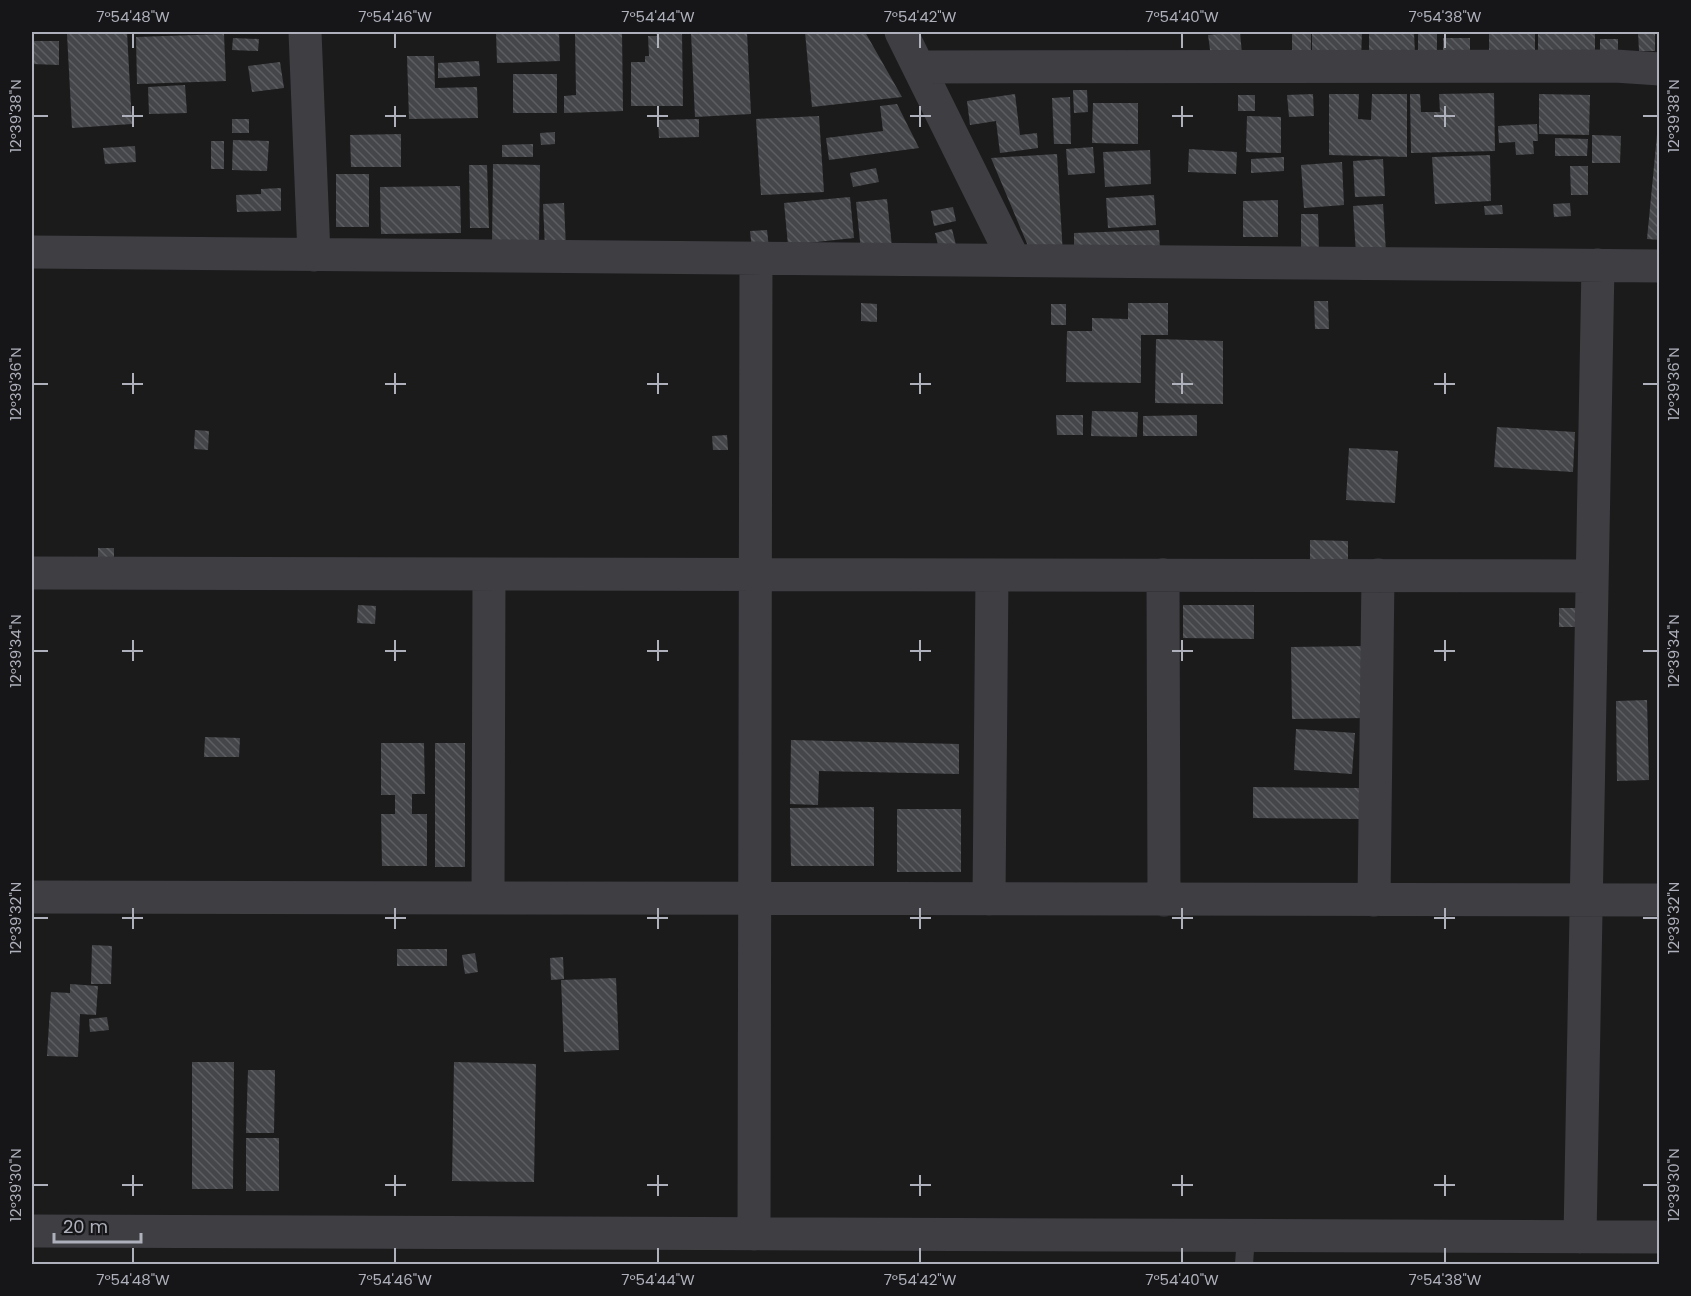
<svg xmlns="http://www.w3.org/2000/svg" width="1691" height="1296" font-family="Poppins,sans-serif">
<defs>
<pattern id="building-back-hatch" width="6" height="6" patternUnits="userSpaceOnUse" patternTransform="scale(1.5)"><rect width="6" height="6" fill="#454649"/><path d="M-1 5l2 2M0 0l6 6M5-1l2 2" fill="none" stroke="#5d5e61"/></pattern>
</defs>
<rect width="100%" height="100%" fill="#1b1b1c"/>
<!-- building -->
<path fill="url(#building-back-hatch)" d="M127,32L132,124L72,128L67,34Z
M496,32H559L560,61L497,63Z
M575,32H622L623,111L564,113V96L576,95Z
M656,32H682L683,106H631V62H645V56H649L648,36H657Z
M747,32L751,114L695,117L691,33Z
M805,32H865L902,97L812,107Z
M1240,32L1242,54L1211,57L1208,35Z
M1292,32H1311V51H1292Z
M1312,32H1362L1361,60L1312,59Z
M1369,32H1414L1415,55L1369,56Z
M1418,32H1437V55H1418Z
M1450,32H1483V34H1450Z
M1489,32H1535V52L1489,51Z
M1538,32H1595V54L1538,55Z
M1638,32H1655V51H1639Z
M224,34L226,81L137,84L136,37Z
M233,38L259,39L258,51L232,50Z
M1443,38H1470V56H1443Z
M1600,39H1618V53L1600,52Z
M32,41H59V65L32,64Z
M407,56H434L435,88L477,87L478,118L409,119Z
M479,61L480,76L438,78V63Z
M280,62L284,88L252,92L248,66Z
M513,74H557V113H513Z
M185,85L187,113L149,114L148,87Z
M1073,90H1087L1088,112L1074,113Z
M1494,93L1495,151L1411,153L1410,94H1420L1421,112H1440L1439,94Z
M1015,94L1020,135L1037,133L1038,148L1000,153L996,121L970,125L967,101Z
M1313,94L1314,116L1289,117L1287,95Z
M1329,94H1359L1358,119L1371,120L1372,94H1407V157L1329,155Z
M1539,94L1590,95L1589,135L1539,134Z
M1238,95H1255V111H1238Z
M1070,97L1071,144H1054L1052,98Z
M1093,103H1138V144L1092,143Z
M897,104L919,148L829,160L826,138L883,131L880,106Z
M819,116L824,192L761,195L756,119Z
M1247,116L1281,117V153L1246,152Z
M232,119H249V133H232Z
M699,119V137L659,138L658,120Z
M1537,124L1538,141H1533L1534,154L1516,155L1515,142L1499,143L1498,126Z
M555,132V144L541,145L540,133Z
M401,134V167H351L350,135Z
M1592,135L1621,136L1620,163H1592Z
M1657,135H1660V240L1647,239Z
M1555,138L1588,139L1587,156H1555Z
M233,140L269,141L267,171L232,170Z
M211,141H224V169H211Z
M533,144V157H502V145Z
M135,146L136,162L105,164L103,148Z
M1093,147L1095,173L1068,175L1066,149Z
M1189,149L1237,152L1236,174L1188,172Z
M1150,150L1151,184L1105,187L1103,152Z
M1057,154L1063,255L1031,253L991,158Z
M1490,155L1491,201L1435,204L1432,157Z
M1284,157V171L1251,173V159Z
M1383,159L1385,196L1355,197L1353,161Z
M1342,162L1344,205L1304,208L1301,165Z
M493,164L540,165L539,247H492Z
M469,165H487L489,228H470Z
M1570,166H1588V195H1571Z
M876,168L879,182L853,187L850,173Z
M336,174H369V227H336Z
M460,186L461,233L381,234L380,187Z
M281,188V211L237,212L236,195L261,194V189Z
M1154,195L1156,225L1108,228L1106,198Z
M850,197L854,238L788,245L784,203Z
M887,199L892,247L861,251L856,202Z
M1278,200V237H1243V201Z
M564,203L566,248H545L543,204Z
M1570,203L1571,216L1554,217L1553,204Z
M1383,204L1386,252L1356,254L1353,206Z
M1502,205L1503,214L1485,215L1484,206Z
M953,207L956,221L934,226L931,211Z
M1301,214H1318L1319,250H1301Z
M952,229L956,245L939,249L935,233Z
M767,230L769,248L752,250L750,231Z
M1159,230L1160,251L1074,254V233Z
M1314,301H1328L1329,329H1315Z
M861,303L877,304V322L861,321Z
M1128,303H1168V335H1141V383L1066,382L1067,331H1092V318L1128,319Z
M1051,304H1066V325H1051Z
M1156,339L1223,341V404L1155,403Z
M1092,411L1138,412L1137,437L1091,436Z
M1056,415H1083V435H1057Z
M1197,415V436H1143V416Z
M1497,427L1575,432L1573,472L1494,467Z
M195,430L209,431L208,450L194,449Z
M727,435L728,450H713L712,436Z
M1349,448L1398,451L1395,503L1346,500Z
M1310,540L1348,541V562L1310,561Z
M98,548H114V560H98Z
M358,605L376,606L375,624L357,623Z
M1183,605H1254V639L1183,638Z
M1559,608H1577V627H1559Z
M1365,646L1366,718L1292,719L1291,647Z
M1647,700L1649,780L1617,781L1616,701Z
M1296,729L1355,733L1352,774L1294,770Z
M205,737L240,738L239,757H204Z
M791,740L959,744V774L819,771L818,805L790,804Z
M381,743H424L425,794H412V814H427V866H382L381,814H395V795H381Z
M435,743H465V867H435Z
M1253,787L1359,788V819L1253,818Z
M874,807V866H791L790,808Z
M897,809H961V872H897Z
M92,945L112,946L111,984H91Z
M397,949H447V966H397Z
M475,953L478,972L465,974L462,955Z
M563,957L564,979L551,980L550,958Z
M616,978L619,1050L564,1052L561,980Z
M70,984L98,986L96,1015L80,1014L78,1057L47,1056L51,992L70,993Z
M107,1017L109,1030L90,1032L89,1019Z
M192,1062H234L233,1189H192Z
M454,1062L536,1064L534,1182L452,1181Z
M248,1070H275L274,1133H246Z
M246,1138H279V1191H246Z"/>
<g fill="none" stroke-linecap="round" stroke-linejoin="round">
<!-- lane -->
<path stroke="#3e3e43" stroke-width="18" d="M1244,1264L1246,1236"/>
<!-- street -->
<path stroke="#3e3e43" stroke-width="33" d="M305,32L314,255
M901,32L1014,260
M919,67L1615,66L1660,69
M32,252L1660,266
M32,573L1592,576
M1163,575L1164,900
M32,897L1660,900
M488,898L489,574
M989,899L992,575
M1374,900L1378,575
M32,1231L1660,1237
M754,1234L756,258
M1580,1237L1598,265"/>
</g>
<!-- ticks -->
<path fill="none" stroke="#aeb1bb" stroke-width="2" d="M133,33V48M395,33V48M658,33V48M920,33V48M1182,33V48M1445,33V48M133,106V127M395,106V127M658,106V127M920,106V127M1182,106V127M1445,106V127M33,116H48M122,116H143M385,116H406M647,116H668M910,116H931M1172,116H1193M1434,116H1455M1643,116H1658M133,373V394M395,373V394M658,373V394M920,373V394M1182,373V394M1445,373V394M33,384H48M122,384H143M385,384H406M647,384H668M910,384H931M1172,384H1193M1434,384H1455M1643,384H1658M133,640V661M395,640V661M658,640V661M920,640V661M1182,640V661M1445,640V661M33,651H48M122,651H143M385,651H406M647,651H668M910,651H931M1172,651H1193M1434,651H1455M1643,651H1658M133,908V929M395,908V929M658,908V929M920,908V929M1182,908V929M1445,908V929M33,918H48M122,918H143M385,918H406M647,918H668M910,918H931M1172,918H1193M1434,918H1455M1643,918H1658M133,1175V1196M395,1175V1196M658,1175V1196M920,1175V1196M1182,1175V1196M1445,1175V1196M33,1185H48M122,1185H143M385,1185H406M647,1185H668M910,1185H931M1172,1185H1193M1434,1185H1455M1643,1185H1658M133,1248V1263M395,1248V1263M658,1248V1263M920,1248V1263M1182,1248V1263M1445,1248V1263"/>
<!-- border -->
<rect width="1691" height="1296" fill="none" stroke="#161518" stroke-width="66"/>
<!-- scale -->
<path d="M54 1233v9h87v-9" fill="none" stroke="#aeb1bb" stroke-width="3"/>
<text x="63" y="1233" font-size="18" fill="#aeb1bb" stroke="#161518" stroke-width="4.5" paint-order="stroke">20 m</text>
<rect x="33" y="33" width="1625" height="1230" fill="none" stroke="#aeb1bb" stroke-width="2"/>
<g font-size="15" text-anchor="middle" fill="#aeb1bb">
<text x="133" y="22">7°54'48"W</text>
<text x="395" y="22">7°54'46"W</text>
<text x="658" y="22">7°54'44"W</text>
<text x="920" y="22">7°54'42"W</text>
<text x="1182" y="22">7°54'40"W</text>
<text x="1445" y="22">7°54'38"W</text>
<text transform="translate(16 116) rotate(-90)" y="5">12°39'38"N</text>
<text transform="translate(1674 116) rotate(-90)" y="5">12°39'38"N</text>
<text transform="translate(16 384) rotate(-90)" y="5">12°39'36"N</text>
<text transform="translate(1674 384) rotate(-90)" y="5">12°39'36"N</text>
<text transform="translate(16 651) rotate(-90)" y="5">12°39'34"N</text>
<text transform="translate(1674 651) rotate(-90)" y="5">12°39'34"N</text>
<text transform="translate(16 918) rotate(-90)" y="5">12°39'32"N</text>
<text transform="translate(1674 918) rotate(-90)" y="5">12°39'32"N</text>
<text transform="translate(16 1185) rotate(-90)" y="5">12°39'30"N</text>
<text transform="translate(1674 1185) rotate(-90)" y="5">12°39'30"N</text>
<text x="133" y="1285">7°54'48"W</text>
<text x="395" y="1285">7°54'46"W</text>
<text x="658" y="1285">7°54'44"W</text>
<text x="920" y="1285">7°54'42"W</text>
<text x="1182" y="1285">7°54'40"W</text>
<text x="1445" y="1285">7°54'38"W</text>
</g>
</svg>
